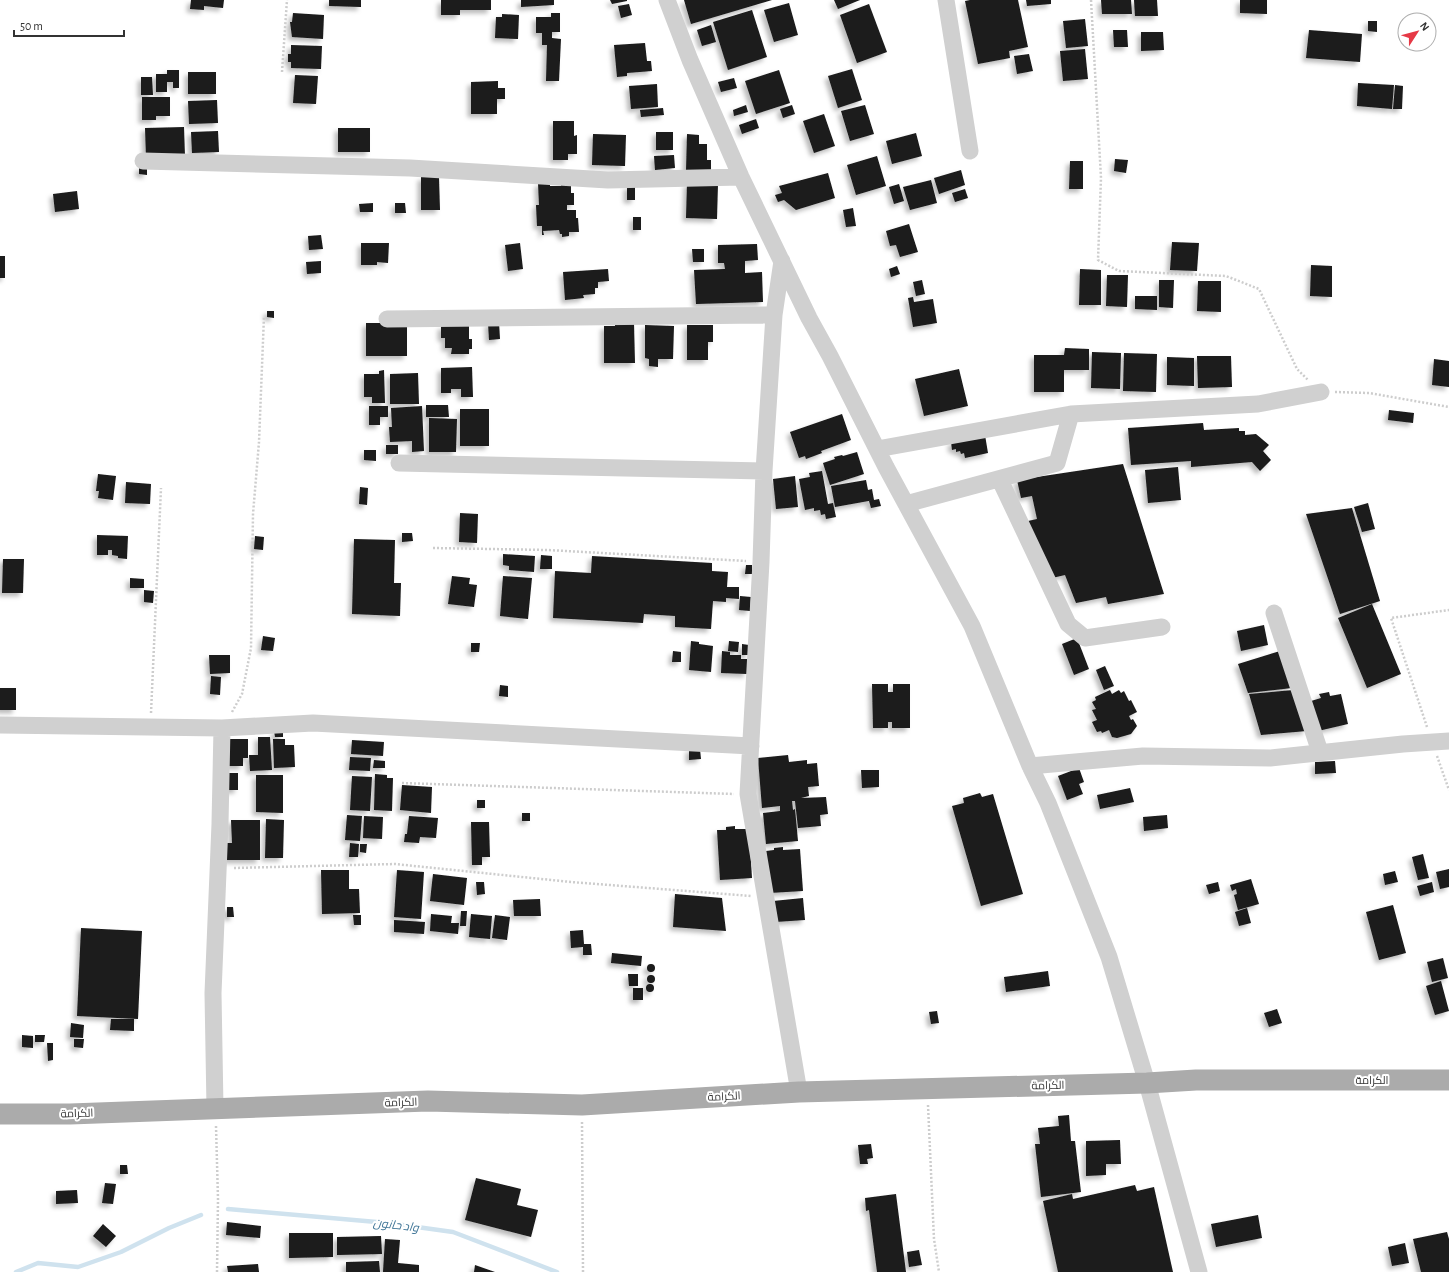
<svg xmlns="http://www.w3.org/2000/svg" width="1449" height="1272" font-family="'Alegreya Sans',Cairo,sans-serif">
<defs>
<filter id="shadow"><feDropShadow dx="-3.5" dy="3.5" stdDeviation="2" flood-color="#0004"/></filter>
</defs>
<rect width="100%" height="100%" fill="#fff"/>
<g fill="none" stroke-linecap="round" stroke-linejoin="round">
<!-- stream -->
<path stroke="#cfe2ee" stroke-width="4.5" d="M228,1209L388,1223L453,1232L557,1272
M16,1272L38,1263L78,1267L121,1252L169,1228L201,1215"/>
</g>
<!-- building -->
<path fill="#1a1a1a" filter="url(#shadow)" d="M191,0H224L223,8L204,6V10L190,9Z
M329,0H361V7L329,6Z
M441,0H491V10H460V15H441Z
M521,0H554V5L521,7Z
M610,0H627V1L612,4Z
M684,0H772L691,24Z
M834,0H860L838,9Z
M970,0H1018L1028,47L1009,51L1010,58L978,64L965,1Z
M1026,0H1051V4L1027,6Z
M1101,0H1131L1132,14H1102Z
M1134,0H1157L1158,16H1135Z
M1240,0H1267V14L1240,13Z
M789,3L798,35L774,42L764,10Z
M629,4L632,15L621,18L618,6Z
M869,4L887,52L857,63L840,15Z
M752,10L767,57L728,70L713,22Z
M293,13L324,15L323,39L292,37L290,22H292Z
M551,13H560V32H552V38L561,39L559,81H546L547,45H542V33H536V17H551Z
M502,14L519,15L518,39L495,38L496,17H502Z
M1085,19L1088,46L1066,48L1063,21Z
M1368,21H1377V32L1368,31Z
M711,25L716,42L702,46L697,30Z
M1113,30H1127L1128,47H1114Z
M1309,30L1362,34L1360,62L1306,58Z
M1141,32H1163L1164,50L1141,51Z
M645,43L647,61H651L652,71L627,73V76L617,77L614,45Z
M291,45L322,46L321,69L291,68V62H288V54H291Z
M1085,49L1088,79L1063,81L1060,51Z
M1029,54L1033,71L1017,74L1014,56Z
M852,69L862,100L838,108L828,76Z
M167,70H179V88H173V82H167V92H156V74H167Z
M779,70L790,103L756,114L745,81Z
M188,72H216V94H188Z
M295,75L318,76L316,104L293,103Z
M141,77H152L153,95H141Z
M734,78L737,88L721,92L718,82Z
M498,81V88H505V99H497V114H471V82Z
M1358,83L1394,85L1392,109L1357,106Z
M657,84L658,107L631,109L629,86Z
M1395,85L1403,86L1402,109H1393Z
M142,97H170V116H156V120H142Z
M217,100L218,123L189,124L188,101Z
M746,105L748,112L734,116L733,110Z
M792,105L795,114L783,118L780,109Z
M865,105L874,134L850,141L841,111Z
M663,108L664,115L641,117L640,110Z
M824,114L835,146L814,153L803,121Z
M756,119L759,128L742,134L739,125Z
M553,121H574V136L577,135V154H568V160H553Z
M184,127L185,156L146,157L145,128Z
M338,128H370V152H338Z
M218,131L219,152L192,153L191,132Z
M656,132H673V150H656Z
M916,133L922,156L892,164L886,141Z
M593,134L626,135L625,166L592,165Z
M687,134L699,135V144H707V160H711V172L686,171Z
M674,155L675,168L655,170L654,156Z
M877,156L886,186L856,195L847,165Z
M1115,159L1128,160L1126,173L1114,171Z
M1070,161H1083V189H1069Z
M139,167H147V175L139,174Z
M961,170L965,185L939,194L934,178Z
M828,173L835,198L796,210L784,200L778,202L775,195L782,193L779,186Z
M421,177H439L440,210H421Z
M931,180L937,203L910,210L903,187Z
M538,183H550V186H561V183H571V193H574V205H567V210H576V218H578L579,232H569V236L562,237V234H560L559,230L543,231L544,235H542V226H537L536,205H539Z
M687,183L718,184L717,219L686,218Z
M899,184L904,201L894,204L889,187Z
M627,186H635V200H627Z
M965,189L968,198L955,202L952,193Z
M77,191L79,209L55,212L53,194Z
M373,203V212H360L359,204Z
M395,203H405L406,213H395Z
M853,208L856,226L846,227L843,210Z
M633,217H641V230H633Z
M909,224L918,252L900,257L896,245L890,246L886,231Z
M321,235L323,249L309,250L308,236Z
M1172,242L1199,243L1197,271L1170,270Z
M361,243H389L388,263L377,262V265H361Z
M520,243L523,269L508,271L505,245Z
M757,244L758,260L745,261V273L762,272L763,302L696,304L694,270L725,269L724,263H718V245Z
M692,249H704V262H693Z
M0,256H5V278H0Z
M321,261V273L307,274L306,262Z
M1311,265L1332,266V297L1310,296Z
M897,266L900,274L891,277L889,269Z
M608,269L609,281L598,282V288H595V294L583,295L584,298L565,300L563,272Z
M1080,269L1101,270V305H1079Z
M1107,275H1128L1127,307L1106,306Z
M922,280L925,294L916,296L913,282Z
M1159,280H1174L1173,308L1159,307Z
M1198,281H1221V312L1197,311Z
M1135,296H1157V310L1135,309Z
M913,297L914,302L933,299L937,323L913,327L908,298Z
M267,311H274V318L267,317Z
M499,322L500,339L489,340L488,323Z
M366,323H407V356H366Z
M615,323H634L635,363H604V326H615Z
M645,325L674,326L673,359H654H658V367L649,366V359L645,358Z
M687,325H713V342H708V360H687Z
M441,326H469V339H472V349H469V354H451L452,348H445V338H441Z
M1065,348L1089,349V370H1064V392H1034V355H1064Z
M1092,352L1121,353L1120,389L1091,388Z
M1124,353L1157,354L1156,392L1123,391Z
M1197,356H1231L1232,387L1198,388Z
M1167,357L1194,358V386L1167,385Z
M1434,359L1449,361V387L1432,385Z
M472,367L473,397H461V389H451V393H441V368Z
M959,369L968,406L924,416L915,379Z
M384,370L385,403H372V397H364V374H379V371Z
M418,373L419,404H390V374Z
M426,405H448L449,417H426Z
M369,406H388V417H380V425H369Z
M422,406L424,451L412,452V441L390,442L389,427H392L391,408Z
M460,409H489V446H460Z
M1389,410L1414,413L1413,423L1388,420Z
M842,414L851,440L821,451L822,453L806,459L805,456L799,458L790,432Z
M429,418L457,419L456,452H429Z
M1203,423L1204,430L1239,428V431H1245V435L1256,434L1269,445L1263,451L1271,460L1260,471L1252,462L1191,467V461L1131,465L1128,428Z
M985,435L988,453L965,458L964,453L961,454L960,451L956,452V449L952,450L951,442Z
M386,445H398V454H386Z
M364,450H376V461L364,460Z
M857,452L864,474L830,485L823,463L835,459L834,457L842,455L843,456Z
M1123,464L1164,594L1108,604L1106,597L1076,603L1065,575L1052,578L1028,521L1037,519L1032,496L1021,498L1017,480Z
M1178,467L1181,500L1148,503L1145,470Z
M822,471L828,504L833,503L836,517L826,519L825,514L821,515L820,510L814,511V508L805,510L799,479L810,477L809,473Z
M98,474L116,476L113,500L98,498L99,491H96Z
M795,476L798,507L776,509L773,479Z
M866,480L868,490L872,489L874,500L835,507L831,486Z
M126,482L151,484L150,504L125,503Z
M360,487L368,488L367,505L359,504Z
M879,499L881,506L871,508L869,501Z
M1368,503L1375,529L1362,532L1354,507Z
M1352,508L1380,601L1340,614L1306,514Z
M460,513L478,514L477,543L459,542Z
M402,533H412L413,541L402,542Z
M97,535L128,536L127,559L118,558V556L112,555V550H108V555H97Z
M255,536L264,537L263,550L254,549Z
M354,539L395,540L394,583H401L400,616L352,614Z
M503,554L535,556L534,572L509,570V566L503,565Z
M541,555L552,556V569H540Z
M592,556L712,563V571L728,572L727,587H739V599L726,598V602L713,601L711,629L675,627V616L644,614L643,623L553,618L555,571L591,573Z
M3,559H24L23,593H2Z
M746,565H752V574H745Z
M452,576L470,578L469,584L477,585L474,607L448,604Z
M503,576L532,578L528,619L500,616Z
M130,578L144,579V588H130Z
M144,590L154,591L153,603L144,602Z
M740,596L751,597L750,611L739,610Z
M1372,604L1401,674L1367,688L1338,618Z
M1264,625L1268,645L1241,651L1237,631Z
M263,636L275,638L273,651L261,650Z
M1077,638L1089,669L1074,675L1062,644Z
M691,641L699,642V644L713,646L711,672L689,670Z
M729,641L739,642L738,652L728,651Z
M471,643H480L479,652H471Z
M742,644L749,645V655H742Z
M673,651L681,652V662H672Z
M722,651L730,652V655H741V659H748L747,674L721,673Z
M1280,651L1292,688L1248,693L1238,664Z
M209,655H230V673L210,674Z
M1105,666L1114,686L1104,690L1096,670Z
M211,676L221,677L220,695L210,694Z
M872,684H888V692H893V684H910V728H892V722H888V728H873Z
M500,685L508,686V697L499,696Z
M0,688H16V710H0Z
M1110,690L1112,694L1119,690L1121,693L1124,691L1129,701L1131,700L1137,712L1129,716L1131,720L1133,719L1137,726L1131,734L1117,738L1112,737L1109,730L1102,733L1101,731L1097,732L1092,722L1097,720L1092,710L1096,709L1092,702L1096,700L1095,697Z
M1293,690L1307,731L1261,735L1249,694Z
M1329,692L1330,696L1341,694L1348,724L1318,731L1311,701L1321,698L1319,694Z
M283,730V737H275L274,731Z
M258,737H270L272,770L250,771L249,755H258Z
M225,739H248V758H243V766H225Z
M273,739H285V745H294L295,767L274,768Z
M352,740L384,742L383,756L351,754Z
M689,749H700L701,759L689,760Z
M788,755L789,762L807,760V764L817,763L819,786L808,787L809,796L801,798L826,797L828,814L820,815L821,826L798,828L795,801H792L793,810L795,809L798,841L766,844L763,813L780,811V806L762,808L758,758Z
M350,757L371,758L370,771L349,770Z
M374,760L385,761V768H373Z
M1335,761L1336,773L1315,774V762Z
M1079,768L1084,782L1079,784L1083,794L1067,800L1058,776Z
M861,770H879V787L862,788Z
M226,773H238V790H226Z
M375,774L387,775V778H393L392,811L374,810Z
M256,775H283V813L256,812Z
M352,776L372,777L370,811L350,810Z
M402,785L432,787L431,813L400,810Z
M1130,788L1134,802L1100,809L1097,795Z
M980,793L982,797L993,794L1023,894L981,906L952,806L964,803L963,798Z
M477,800H485V808H477Z
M522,813H530V821H522Z
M347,815L362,816L360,841L345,840Z
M1167,815L1168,828L1144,831L1143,817Z
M364,816L383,817L382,839L363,838Z
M409,816L438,818L436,838L420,837L419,843L404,842L405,834H407Z
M266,819L284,820L283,858H265Z
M231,820H260V860H227V843H232Z
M471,822H489L490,857H482V865H472Z
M735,826V829H749L752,878L720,880L717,830H726V827Z
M350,843L359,844L358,857H349Z
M360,844H367L366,853L360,852Z
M783,847V850L800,849L803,891L769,893L766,851L774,850V848Z
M1423,854L1429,878L1418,880L1412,857Z
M1449,869V887L1440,889L1436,872Z
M321,870H349V889H359L360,913L322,914Z
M397,870L424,872L421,919L394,917Z
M1395,871L1398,882L1385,885L1383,874Z
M433,874L467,878L464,905L430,901Z
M1251,879L1259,904L1238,910L1234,895L1237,894L1236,889L1232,891L1230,885Z
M476,882H484L485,894L477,895Z
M1218,882L1220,891L1209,894L1206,885Z
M1432,882L1434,892L1420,896L1417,886Z
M675,894L722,898L726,931L673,927Z
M803,898L805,920L775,922L773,901Z
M540,899L541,916H514L513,900Z
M1393,905L1406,953L1379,960L1366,912Z
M227,907H233L234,917H227Z
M1247,908L1251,923L1239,926L1235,912Z
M461,911H467L466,926H460Z
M431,914L452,916L451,923H459L458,934L430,931Z
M471,914L492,916L490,939L469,937Z
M353,915H361V925H354Z
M495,915L510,917L507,940L492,938Z
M394,920L425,922L424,934L394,932Z
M81,928L142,931L138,1019L77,1016Z
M583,930L584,944H591L592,955H583V947L571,948L570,931Z
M612,953L642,956L641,966L611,963Z
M1443,958L1448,978L1432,982L1427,962Z
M647 968a4 4 0 1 1 8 0a4 4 0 1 1-8 0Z
M1048,971L1050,986L1006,992L1004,977Z
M628,974H638V986H629Z
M647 979a4 4 0 1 1 8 0a4 4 0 1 1-8 0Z
M1441,981L1449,1011L1435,1015L1426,986Z
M646 988a4 4 0 1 1 8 0a4 4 0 1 1-8 0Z
M633,988H643V1000H633Z
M1277,1009L1282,1023L1269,1027L1264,1013Z
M937,1011L939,1023L931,1024L929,1012Z
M111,1019H134V1031L110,1030Z
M71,1023L84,1025L83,1038L70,1037Z
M22,1035L33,1036V1048L22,1047Z
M35,1035H45L44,1042H35Z
M74,1039H84L83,1048L74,1047Z
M47,1043H53V1060L48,1061Z
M1069,1115L1071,1141H1075L1081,1192L1041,1197L1035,1144H1040L1038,1128L1059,1126L1058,1116Z
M1120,1140L1121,1164H1106V1175L1086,1176V1141Z
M871,1144L873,1158L867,1159L868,1164H860L858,1145Z
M120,1165H127L128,1174H120Z
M476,1178L521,1189L517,1205L538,1210L531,1237L465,1220Z
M105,1183L116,1184L113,1204L102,1203Z
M1135,1185L1137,1191L1154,1187L1173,1272H1058L1043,1201L1072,1194L1073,1199Z
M77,1190L78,1203L56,1204V1191Z
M896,1194L906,1272H877L869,1210L866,1211L865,1198Z
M1258,1215L1262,1238L1216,1247L1211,1224Z
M227,1222L261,1226L260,1238L226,1235Z
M103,1224L116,1236L106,1247L93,1236Z
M1447,1232L1449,1239V1272H1421L1413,1239Z
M289,1233H333V1257L289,1258Z
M381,1236L382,1254L337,1255V1237Z
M385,1239L400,1240L398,1263L419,1265V1272H383Z
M1405,1243L1409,1263L1392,1266L1388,1247Z
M919,1250L922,1265L909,1267L907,1252Z
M379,1261L380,1272H346V1262Z
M258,1264L259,1272H228L227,1266Z
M475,1265L495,1272H474Z"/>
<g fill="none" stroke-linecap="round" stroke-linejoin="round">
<!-- path -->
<path stroke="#cdcdcd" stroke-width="2.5" stroke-dasharray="2 2" stroke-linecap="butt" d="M1091,0L1101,178L1098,260L1119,271L1226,276L1259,289L1297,369L1308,380
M282,72L287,0
M1335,392L1369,393L1449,407
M433,548L548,550L746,561
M232,712L242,694L251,648L253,514L259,442L264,316
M151,713L161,488
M1427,727L1391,618L1449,610
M1437,756L1449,790
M402,783L734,794
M234,868L395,864L571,882L751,896
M928,1105L934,1239L939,1272
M582,1122L583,1272
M216,1126L218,1199L217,1272"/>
<!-- minor -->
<path stroke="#d0d0d0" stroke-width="17" d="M667,0L690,60L741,177L809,318L830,356L886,467L972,626L1030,766L1048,803L1109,957L1147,1083L1199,1272
M946,0L970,151
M143,161L410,168L608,180L741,177
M782,261L774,315L764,471L761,562L748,794L799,1092
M387,319L774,315
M877,449L1071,414
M399,463L764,471
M1000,480L1068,624L1085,638L1162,627
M906,504L1057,463L1071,414L1258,404L1321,392
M1274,613L1320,752
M0,725L222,728L313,723L751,746
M1030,766L1143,756L1270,758L1403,744L1449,741
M215,1108L213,993L220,824L222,728"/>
<!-- major -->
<path stroke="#ababab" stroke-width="21" d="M0,1114H70L428,1101L582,1105L799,1092L1147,1083L1196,1080H1449"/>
</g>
<g text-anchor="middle" stroke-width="4" stroke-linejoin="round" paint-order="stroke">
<!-- street labels -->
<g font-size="11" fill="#333" stroke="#fff">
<text x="1372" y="1084">الكرامة</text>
<text transform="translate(1048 1085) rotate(-1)" y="4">الكرامة</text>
<text transform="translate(724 1096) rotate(-3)" y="4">الكرامة</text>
<text transform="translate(401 1102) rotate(-2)" y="4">الكرامة</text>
<text transform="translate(77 1113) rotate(-2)" y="4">الكرامة</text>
</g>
<!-- water labels -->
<g font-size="12" font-style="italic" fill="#3f7597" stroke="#fff">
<text transform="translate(396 1225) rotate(7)" y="4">واد حانون</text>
</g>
</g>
<!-- north arrow -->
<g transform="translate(1417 32) rotate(54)"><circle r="19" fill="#ffffff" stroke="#adadad"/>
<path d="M0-3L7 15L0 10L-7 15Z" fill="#e63946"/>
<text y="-6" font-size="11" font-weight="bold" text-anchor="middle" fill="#333333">N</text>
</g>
<!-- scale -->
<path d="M14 30v6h110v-6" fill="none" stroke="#333333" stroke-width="2"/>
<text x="20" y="30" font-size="12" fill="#333333" stroke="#ffffff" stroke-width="3" paint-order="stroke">50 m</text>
</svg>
